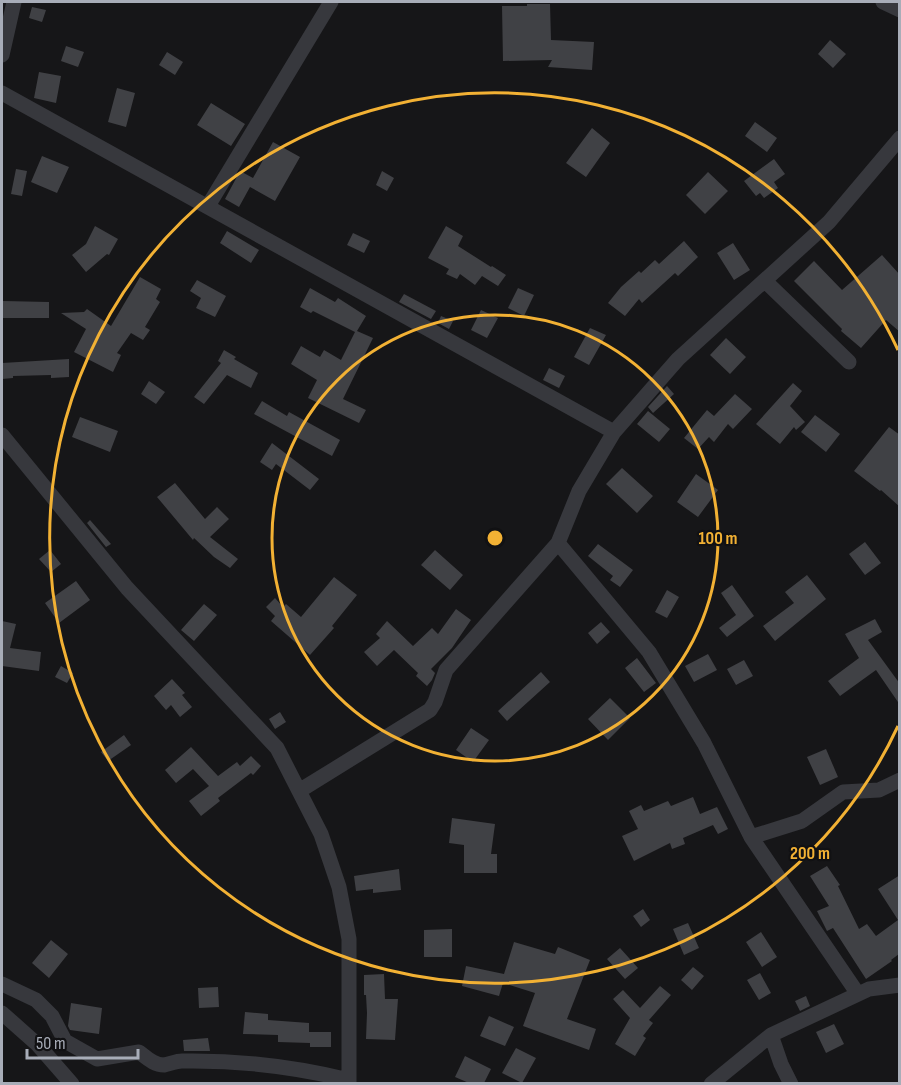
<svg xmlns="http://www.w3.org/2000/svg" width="901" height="1085" font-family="'Sofia Sans Condensed',sans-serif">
<rect width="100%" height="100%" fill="#161618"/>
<!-- building -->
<path fill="#404145" d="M527,4H550L551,40L594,42L592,70L548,67L552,60L503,61L502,6H527Z
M32,7L46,10L42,22L29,18Z
M830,40L846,54L833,68L818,54Z
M66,46L84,52L78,67L61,61Z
M167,52L183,62L175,75L159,65Z
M39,72L61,76L56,103L34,98Z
M117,88L135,93L126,127L108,122Z
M211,103L245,124L231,146L197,125Z
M755,122L777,138L767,152L745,136Z
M592,128L610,143L586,177L566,163Z
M273,142L300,157L275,201L250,187L239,207L225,199L240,171L253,178Z
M42,156L69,167L57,193L31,182Z
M774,159L785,174L774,182L778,188L764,198L760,193L756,196L744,181Z
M16,169L27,171L22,196L11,194Z
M382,171L394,178L387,191L376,185Z
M708,172L728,191L705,214L686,195Z
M95,226L118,239L109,255L107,254L86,272L72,255L86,244Z
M446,226L463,236L458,246L491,267L492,266L506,275L498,286L482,276L475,285L460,274L457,279L446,274L449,269L428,258Z
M227,231L259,250L251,263L220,243Z
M353,233L370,241L364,253L347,245Z
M684,241L698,257L678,276L675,273L642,303L639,299L625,316L608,303L621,287L639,271L641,273L655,260L659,264Z
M733,243L750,270L734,280L717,253Z
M882,255L900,275V332L886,320L861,348L841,331L842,329L794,281L814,261L842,290Z
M140,277L161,289L156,299L160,302L145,327L150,330L143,340L131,333L117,353L121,355L113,372L74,352L86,329L61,313L84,312L87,309L111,326Z
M197,280L226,296L215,317L196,308L201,298L190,291Z
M310,288L335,302L338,298L366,316L357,331L373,338L343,399L366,410L359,423L308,398L317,380L291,364L301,346L320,357L324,350L341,360L355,332L313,311L311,313L300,307Z
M518,288L534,295L524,316L508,308Z
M404,294L436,311L431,319L399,302Z
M3,301L49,302V318H3Z
M481,310L498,318L487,338L471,330Z
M441,316L453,321L449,329L438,323Z
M590,328L606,335L589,365L574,357Z
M726,338L746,357L730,374L710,355Z
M224,350L236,357L234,359L258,373L251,388L227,375L204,404L194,397L221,363L218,361Z
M69,359V377L51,378V375L13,376V378L2,379V363Z
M549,368L565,376L559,388L543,380Z
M149,381L165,392L156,404L141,394Z
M793,383L802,391L790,406L805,422L796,430L794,427L780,444L756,424Z
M667,386L674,394L653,413L648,407Z
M735,394L752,409L733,429L728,424L714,442L709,437L698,449L684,438L707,410L714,416Z
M262,401L287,416L289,412L340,440L332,456L254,414Z
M648,411L670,429L659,442L637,424Z
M815,415L840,434L826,452L801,432Z
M80,417L118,431L110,452L72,437Z
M889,427L900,435V507L881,490L880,491L854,471Z
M272,443L319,479L310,490L276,464L272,470L260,462Z
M622,468L653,496L637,513L606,484Z
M696,474L718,490L698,517L677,502Z
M175,483L205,519L217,507L229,519L210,537L238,559L230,568L214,557L194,538L193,540L157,497Z
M90,520L111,544L106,547L87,523Z
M865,542L881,563L865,575L849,554Z
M598,544L633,570L620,587L610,580L613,576L588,556Z
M50,550L61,564L51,572L39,559Z
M435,550L463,575L450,590L421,565Z
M807,575L826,599L775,641L763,626L794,603L785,592Z
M334,577L357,595L332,626L334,628L310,655L271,621L275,616L266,607L275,598L283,607L286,604L301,617Z
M76,581L90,600L59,623L45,603Z
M732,585L754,616L727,637L719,628L736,615L721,593Z
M667,590L679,597L667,618L655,612Z
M204,604L217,615L194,641L181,630Z
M456,609L471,620L452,648L431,669L435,673L432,680L427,686L416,676L418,673L394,650L377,666L364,652L380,638L376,634L387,621L413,646L432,628L438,634Z
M875,619L882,632L868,640L900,684V705L876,670L840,696L828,681L859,658L845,634Z
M2,621L16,624L10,648L41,652L39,671L2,666Z
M601,622L610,632L597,644L588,633Z
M708,654L717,670L694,682L685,666Z
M637,658L656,683L644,692L625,668Z
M744,660L753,676L736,685L727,669Z
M61,666L73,673L67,683L55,677Z
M541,672L550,682L507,721L498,711Z
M172,679L185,693L182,695L192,707L180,717L171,705L166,710L154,696Z
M610,698L630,718L608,740L588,719Z
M280,712L286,722L275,729L269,719Z
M471,728L489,740L473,762L456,750Z
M124,735L131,745L108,761L101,752Z
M191,747L218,776L237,762L240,766L251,756L261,766L253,775L251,773L218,798L220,801L201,816L189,801L209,786L193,769L176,783L165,770Z
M826,749L838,777L820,785L807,757Z
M693,797L700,814L717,807L728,829L718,834L713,825L683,838L685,844L672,849L670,843L634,861L622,836L638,829L629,811L641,805L644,811L668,801L671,806Z
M452,818L495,824L491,854H497V873H464V845L449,843Z
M827,866L840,885L838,886L859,929L867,924L876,936L898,920L878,889L900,875L899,954L891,960L892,961L866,979L833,928L827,931L817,911L829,906L810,876Z
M399,869L401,890L373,893V889L356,891L354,876Z
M643,909L650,920L641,927L633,916Z
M688,923L699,948L684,955L673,929Z
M452,929V957H424V930Z
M761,932L777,957L762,967L746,942Z
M51,940L68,954L49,978L32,963Z
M514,942L555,954L558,947L590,960L567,1019L596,1029L589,1050L523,1026L535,993L503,983L499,996L462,986L466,966L504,974Z
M620,948L638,968L625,979L607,959Z
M693,967L704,976L692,990L681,980Z
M760,973L771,993L759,1000L747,980Z
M384,974L385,999H398L395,1040L366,1039L367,1013L366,995H364V975Z
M660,986L671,995L649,1020L653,1023L643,1036L646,1038L635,1056L615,1044L630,1018L613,999L623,990L640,1008Z
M218,987L219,1007L199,1008L198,988Z
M806,996L810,1006L800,1011L795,1001Z
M71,1003L102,1008L99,1034L70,1030L68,1026Z
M245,1012L268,1014V1020L309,1023V1032H331V1047H310V1043L278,1042V1035L243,1034Z
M489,1016L514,1027L505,1046L480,1036Z
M834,1024L844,1044L826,1053L816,1032Z
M208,1038L210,1051H184L183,1040Z
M516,1048L536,1058L522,1083L502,1073Z
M465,1056L491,1069L484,1083H469L455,1077Z"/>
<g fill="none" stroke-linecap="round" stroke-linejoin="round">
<!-- street -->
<path stroke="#37383d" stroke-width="15" d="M883,2L900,10
M2,55L14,2
M2,93L614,432
M208,206L331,2
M765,281L849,362
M2,435L127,588L277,748L321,834L339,887L349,939V1084
M558,543L649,652L704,743L751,837L858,994
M299,791L430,710L435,702L446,670L558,543L579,491L614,432L678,359L829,222L900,138
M751,837L802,821L843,792L879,790L900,780
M2,984L36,1000L52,1016L65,1041L97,1059L139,1052C147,1058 154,1065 164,1065C170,1064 176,1061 182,1061C238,1060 295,1067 349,1080
M2,1013L38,1045L72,1084
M771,1035L781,1064L791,1084
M711,1084L771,1035L869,989L900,985"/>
</g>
<!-- distance rings -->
<g fill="none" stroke="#f2b134" stroke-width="3">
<circle cx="495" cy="538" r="223"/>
<path d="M898 726A445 445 0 1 1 898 350"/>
</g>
<circle cx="495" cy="538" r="9" fill="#f2b134" stroke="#111113" stroke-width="3"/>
<g font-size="18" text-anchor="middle" font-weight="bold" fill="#f2b134" stroke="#111113" stroke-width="4.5" stroke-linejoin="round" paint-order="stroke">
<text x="718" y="544">100 m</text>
<text x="810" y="859">200 m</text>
</g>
<!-- border -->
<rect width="901" height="1085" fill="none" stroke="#a8adb8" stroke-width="6"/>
<!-- scale -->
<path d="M27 1049v9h111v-9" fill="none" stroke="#a8adb8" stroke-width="3"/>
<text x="36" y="1049" font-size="18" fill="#a8adb8" stroke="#111113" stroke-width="4.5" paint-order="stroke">50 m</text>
</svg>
